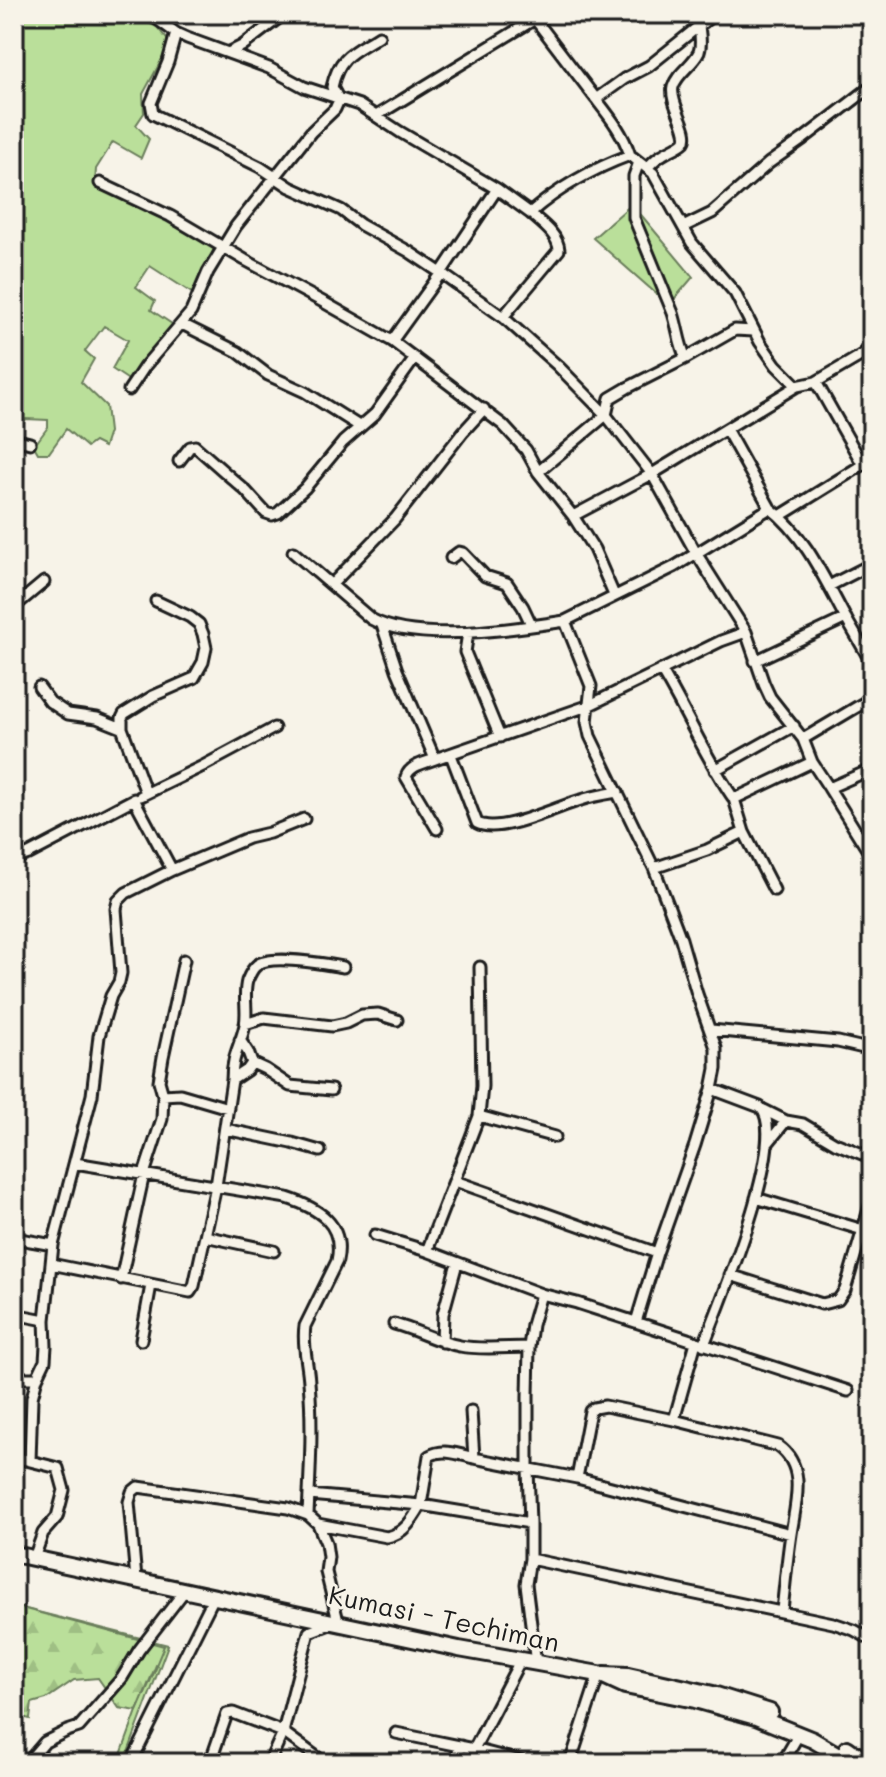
<svg xmlns="http://www.w3.org/2000/svg" width="886" height="1777" font-family="Mali,sans-serif">
<defs>
<pattern id="forest-firs" width="22" height="20" patternUnits="userSpaceOnUse" patternTransform="scale(2)"><rect width="22" height="20" fill="#badf9a"/><path d="M5 1l3.5 6h-7zM16 11l3.5 6h-7z" fill="#9fbf84"/></pattern>
</defs>
<rect width="100%" height="100%" fill="#f7f3e8"/>
<filter id="ink" filterUnits="userSpaceOnUse"><feTurbulence type="fractalNoise" baseFrequency=".0125" numOctaves="2"/><feDisplacementMap in="SourceGraphic" scale="16" xChannelSelector="R" yChannelSelector="G"/><feConvolveMatrix kernelMatrix="1 2 1 2 8 2 1 2 1" color-interpolation-filters="sRGB"/></filter>
<g filter="url(#ink)">
<!-- grass -->
<path fill="#badf9a" stroke="#6b7e5b" stroke-width="2" d="M14,14H130L157,27L167,39V50L143,94L144,113L136,125L149,139L141,158L113,142L96,169L95,183L215,246L195,295L150,266L136,287L155,301L151,310L175,326L130,381L112,369L128,340L104,326L85,351L94,359L81,382L106,406L109,432L104,447L94,442L87,447L66,429L49,453H38L34,446L48,427V420L26,419L14,433Z
M632,204L693,277L669,305L593,238Z
M14,1606L168,1645L124,1763H118L137,1711L157,1666Z"/>
<!-- forest -->
<path fill="url(#forest-firs)" stroke="#6b7e5b" stroke-width="2" d="M14,1606L164,1646L137,1711L119,1708L98,1678L74,1680L46,1699L32,1703L30,1719L14,1715Z"/>
<g fill="none" stroke-linecap="round" stroke-linejoin="round">
<!-- minor casing -->
<g stroke="#1c1c1c" stroke-width="15">
<path id="minor" d="M150,14L176,33L187,38L269,68L304,87L359,105L400,132L497,189L530,213C560,187 592,169 630,155L653,173L692,243L735,293L760,342L776,365L797,386L726,429
M176,33L168,62L151,103L153,114L260,167L290,187L341,210L361,225L408,251L441,273L503,317
M228,53L242,46L284,14
M376,116L535,19L596,99
M630,155C623,133 610,117 596,99L624,79L649,66L714,14
M639,162L634,176V218L673,313C678,328 679,344 686,358
M648,167C652,163 656,158 662,155C668,151 679,147 684,142C692,131 669,104 673,87C677,73 693,65 699,52C702,44 700,34 699,26
M100,183L170,216L245,260L325,303L392,341
M497,189L441,273L392,341L503,425L526,450L538,472
M683,227L712,213L769,163L803,139L872,86
M182,324L238,352L268,375L305,392L359,426
M816,382L862,355L872,346
M797,386L816,382L863,465
M129,390L145,366L191,312L208,272L236,226L311,132L335,109L339,100L332,87C339,55 354,52 379,36
M14,439L30,443
M179,461L190,447L195,446L246,491L266,513L272,515L278,513L305,488L343,442L375,414L415,358
M770,508C804,534 824,578 844,615C853,631 863,647 872,664
M573,516L594,549L614,595
M780,516L872,459
M293,552L371,619C416,644 515,629 565,621
M451,558L459,552L463,553L485,576L507,583L523,607L532,626
M332,584L395,519L463,432L484,409
M829,586L872,564
M14,607L44,582
M382,625L397,670L435,759L590,705L721,641L746,632L696,553L652,474L606,415L558,366L503,317L559,250C558,234 541,223 530,213
M746,632L764,684L770,697L803,739L812,762L829,788L872,769
M468,633L465,652L500,737
M755,661L846,618
M661,670C687,713 706,759 734,799
M39,687L50,702L68,714L97,718L122,728
M803,739L872,698
M451,755L477,823C500,835 556,807 581,800C593,796 606,794 618,792
M435,759C425,763 410,765 406,777L437,829
M715,770L794,726
M829,788L872,857
M146,793L122,728V718L124,714L153,696L194,678L203,662L206,648L203,634L199,624L190,617L156,601
M141,796L203,766L274,728
M14,859L29,854L134,799L172,870
M654,868L707,850L744,832
M774,890L744,832L734,799L812,762
M184,960L163,1057L159,1081L163,1095L180,1094L228,1108
M245,1024L264,1018L332,1026L346,1023L362,1015L378,1014L397,1020
M711,1030L838,1042L872,1050
M240,1040L248,1052L252,1063
M14,1063V1074
M232,1080L247,1070L252,1063L265,1069L290,1086L331,1090
M764,1110L786,1121L803,1124L835,1143L872,1158
M479,1116L555,1137
M225,1129L292,1143L320,1151
M768,1143L786,1121
M75,1163L287,1198C318,1208 345,1224 337,1261L305,1326C302,1345 308,1363 309,1382C313,1426 310,1471 308,1515
M455,1181L657,1253
M756,1198L863,1230
M375,1235L427,1251L541,1294
M205,1236L274,1251
M14,1238L53,1245L92,1095L99,1036L111,996L119,982L121,973L116,909L118,901L126,893L172,870L248,838L269,833L304,819
M427,1251L479,1116L482,1086L480,967
M51,1264L190,1292L194,1286L216,1186L232,1080C232,1055 240,1047 245,1025C248,1011 243,995 247,981C249,976 253,968 257,965C270,954 326,964 343,967
M730,1275L822,1304L838,1300L845,1290L872,1199
M121,1279L144,1174L162,1119L163,1095
M14,1314L45,1320
M636,1322L657,1253L695,1145L712,1089L716,1069V1048L697,994L681,939L654,868L590,736L587,722L591,686L565,621L674,567L770,508L726,429L652,474L573,516L538,472L606,415L610,398L627,388L686,358L735,330L754,331
M394,1324C417,1330 437,1342 460,1346C480,1350 507,1347 529,1347
M141,1340L151,1285
M442,1342L443,1314L457,1263
M704,1345C718,1307 791,1136 760,1107L712,1089
M14,1378H37
M471,1411L474,1458L577,1478L791,1534
M674,1420L696,1342
M14,1457L58,1468L64,1490L57,1517L43,1533L34,1558
M30,1461L32,1398L37,1378L45,1361L46,1346L45,1320L53,1245
M577,1478L590,1411L594,1408L605,1406L674,1420L778,1446C808,1467 795,1505 791,1534C787,1560 785,1585 782,1610
M309,1495L421,1505L429,1456C444,1448 458,1454 474,1458
M318,1524L387,1537C404,1534 413,1519 421,1505L530,1523
M530,1559L833,1623L854,1630L872,1640
M136,1579L129,1502L132,1492L138,1487L288,1508L308,1515L318,1524L326,1543L328,1557L326,1572L338,1621L309,1632L283,1732L269,1763
M536,1664L526,1584L530,1559V1523L528,1469V1396L529,1347L532,1325L541,1294L577,1303L848,1391
M396,1733L474,1749L528,1763
M474,1749L520,1661
M31,1763L33,1756L45,1742L67,1731L79,1727L122,1678L139,1650L186,1589
M131,1763L215,1595
M210,1763L227,1714L233,1713L283,1732L325,1763
M453,1763L461,1746
M570,1763L599,1674
M782,1763L799,1734"/>
</g>
<!-- highway casing -->
<g stroke="#1c1c1c" stroke-width="20">
<path id="highway" d="M14,1554L459,1649L599,1674L625,1686L695,1700L756,1717L813,1740L852,1763
M604,1674L628,1675L713,1694L770,1712
M847,1748L869,1763"/>
</g>
<!-- minor -->
<use href="#minor" stroke="#f7f3e8" stroke-width="9"/>
<!-- highway -->
<use href="#highway" stroke="#f7f3e8" stroke-width="14"/>
</g>
</g>
<g text-anchor="middle" stroke-width="6" stroke-linejoin="round" paint-order="stroke">
<!-- street labels -->
<g font-size="26" fill="#1c1c1c" stroke="#f7f3e8">
<text transform="translate(444 1619) rotate(12)" y="9">Kumasi - Techiman</text>
</g>
</g>
<!-- margin -->
<rect width="886" height="1777" fill="none" stroke="#f7f3e8" stroke-width="48"/>
<rect x="24" y="24" width="838" height="1729" fill="none" stroke="#1c1c1c" stroke-width="3" filter="url(#ink)"/>
</svg>
